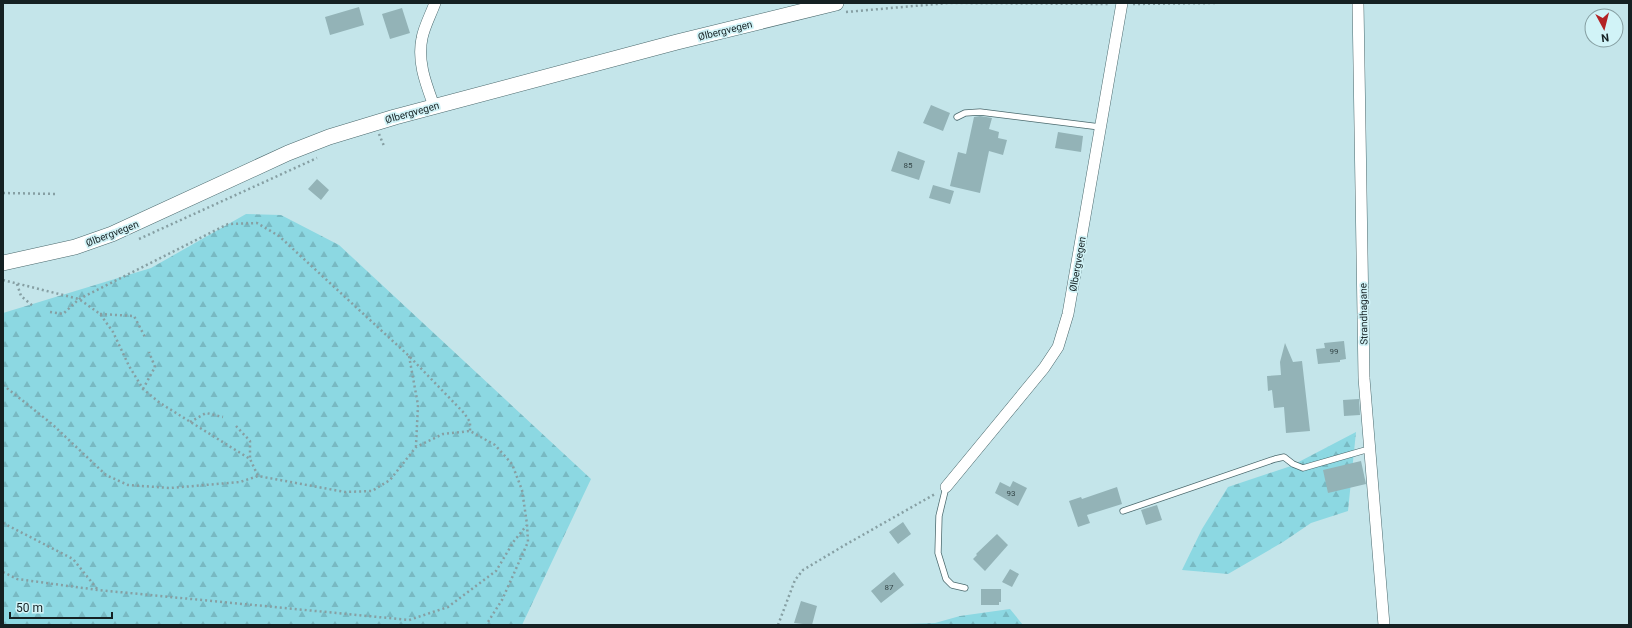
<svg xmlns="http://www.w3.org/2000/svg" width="1632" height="628" font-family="Roboto,sans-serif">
<defs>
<pattern id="forest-firs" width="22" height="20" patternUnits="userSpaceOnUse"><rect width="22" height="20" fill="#8cd8e2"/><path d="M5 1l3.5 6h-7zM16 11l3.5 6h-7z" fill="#78b9c2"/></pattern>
</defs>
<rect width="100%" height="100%" fill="#c4e5ea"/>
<!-- forest -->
<path fill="url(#forest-firs)" d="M246,214L281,215L339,245L591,479L522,625H3V313L151,268Z
M1356,432L1348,511L1311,523L1283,542L1228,574L1182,570L1202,529L1228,487L1291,466Z
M1010,609L1023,625H877L935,623L960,616Z"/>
<!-- building -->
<path fill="#93b3b7" d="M359,7L364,25L330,35L325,17Z
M402,8L410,33L390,39L382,14Z
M931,105L950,113L943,131L923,123Z
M980,116L992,118L989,129L999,132L998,138L1007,140L1003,155L989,151L980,193L950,186L958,152L966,154L974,117Z
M1058,132L1083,136L1081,152L1055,148Z
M898,151L925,161L919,180L891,171Z
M317,179L329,190L321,200L308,189Z
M933,185L954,191L950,204L929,198Z
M1344,341L1346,359L1340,360V362L1318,364L1316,349L1325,348L1324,343Z
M1285,343L1293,362L1302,361L1310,431L1286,433L1284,407L1274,408L1272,390L1268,391L1267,376L1281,375L1280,362Z
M1359,399L1360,415L1344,416L1343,400Z
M1361,461L1366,484L1328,493L1323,470Z
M1013,481L1027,488L1018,506L995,493L1000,482L1010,487Z
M1117,487L1122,504L1087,515L1090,523L1078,527L1069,501L1081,497L1082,499Z
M1157,505L1162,520L1146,525L1141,510Z
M903,522L911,534L898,544L889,532Z
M997,534L1008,545L985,571L973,559L977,555L976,554Z
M1010,569L1019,574L1012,587L1002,582Z
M894,572L904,585L881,603L871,591Z
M981,589H1001V602H999V605H981Z
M801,601L817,606L812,625L794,623Z"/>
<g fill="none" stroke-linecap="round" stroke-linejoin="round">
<!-- service casing -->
<g stroke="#4b696d" stroke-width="7">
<path id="service" d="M957,117L965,113L980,112L1100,127
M946,487L939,516L938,553L946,579L952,585L965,588
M1123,511L1275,459L1284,457L1293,464L1303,468L1369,449"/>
</g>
<!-- minor casing -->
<g stroke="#4b696d" stroke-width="12">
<path id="minor" d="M1358,3L1364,378L1384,625
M434,106C426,84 417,62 422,38C424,27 431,14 435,3
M946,487L1044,368L1058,347L1068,314L1122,3"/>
</g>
<!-- secondary casing -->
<g stroke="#4b696d" stroke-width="16">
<path id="secondary" d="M3,263L75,247L112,234L288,153L329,137L395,117L677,42L836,3"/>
</g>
<!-- path -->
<path stroke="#869fa3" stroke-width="2.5" stroke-dasharray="2 3" stroke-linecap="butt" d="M1133,4L1216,3
M846,12L948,3L1110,4
M379,134L384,146
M3,193L58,194
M139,239L317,158
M3,280L79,299L100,314L113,332L129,366L143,389L160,403L250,459L258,476
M17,284L21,296L34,307
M50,312L63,314L79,299L228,224L257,223L279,236L409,356L464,413L470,422V431
M100,314L134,316L145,337
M409,356L418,405L416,446
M3,385L52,424L106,475L128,485L170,488L240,482L258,476L345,492L372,491L390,480L416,447L443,434L470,431L495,445L512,464L522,490L527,524L528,542L502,600L486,625
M143,389L155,367L149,352
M190,422L206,413L223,417
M236,426L250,441V458
M3,523L73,559L98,590
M3,572L17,579L98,590L409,620L448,607L496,571L514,541L527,525
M778,625L795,580L803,570L845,545L935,494"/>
<!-- service -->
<use href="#service" stroke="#fff" stroke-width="5.5"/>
<!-- minor -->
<use href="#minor" stroke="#fff" stroke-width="11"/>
<!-- secondary -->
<use href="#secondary" stroke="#fff" stroke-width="15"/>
</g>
<g text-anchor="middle" stroke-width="3.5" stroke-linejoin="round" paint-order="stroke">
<!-- number labels -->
<g font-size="8" fill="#344648">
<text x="908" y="168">85</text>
<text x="1334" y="354">99</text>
<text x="1011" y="496">93</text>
<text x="889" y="590">87</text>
</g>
<!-- street labels -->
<g font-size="10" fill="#152123" stroke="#d1f3f7">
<text transform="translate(725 30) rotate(-14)" y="4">Ølbergvegen</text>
<text transform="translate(412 112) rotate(-16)" y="4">Ølbergvegen</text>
<text transform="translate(112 233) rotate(-21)" y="4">Ølbergvegen</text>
<text transform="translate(1077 264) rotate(-80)" y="4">Ølbergvegen</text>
<text transform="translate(1363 314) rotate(-91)" y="4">Strandhagane</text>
</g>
</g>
<!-- border -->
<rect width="1632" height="628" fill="none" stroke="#152123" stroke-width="8"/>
<!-- north arrow -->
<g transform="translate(1604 28) rotate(173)"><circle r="19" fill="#d1f3f7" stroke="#869fa2"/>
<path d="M0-3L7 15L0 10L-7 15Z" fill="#b32224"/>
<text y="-6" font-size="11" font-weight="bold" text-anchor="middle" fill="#152123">N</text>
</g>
<!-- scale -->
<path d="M10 612v6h102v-6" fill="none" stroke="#152123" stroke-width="2"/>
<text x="16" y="612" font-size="12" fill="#152123" stroke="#d1f3f7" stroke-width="3" paint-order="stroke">50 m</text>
</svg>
